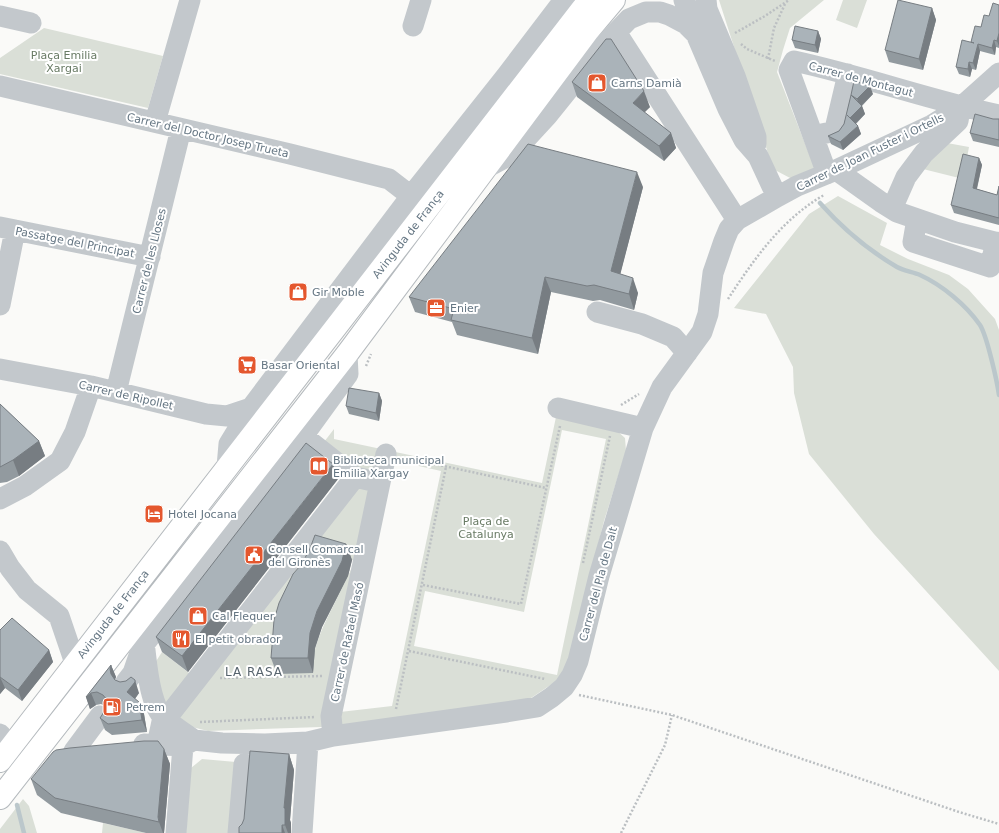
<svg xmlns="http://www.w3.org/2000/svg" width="999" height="833" font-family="'DejaVu Sans',sans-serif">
<rect width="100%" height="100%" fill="#fafaf8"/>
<!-- green -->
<path fill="#dadfd7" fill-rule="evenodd" d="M719,0H824L790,28L783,50L777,72L815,169L792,179L773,169Z
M843,0H867L857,28L836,20Z
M44,28L163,56L148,108L0,74V58Z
M947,143L969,147L963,179L923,169Z
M838,196L887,223L880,245L908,259L949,275L968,289L995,319L999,330V671L874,534L809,454L794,393L793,367L766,314L734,308L809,214Z
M556,417L615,429L625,438L626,451L604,521L567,667L561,678L528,700L377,721L321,727L208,731L188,726L166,710L153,666L162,652L194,677L346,480L314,455L334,429V439L542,483ZM562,430L606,439L557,675L414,646L425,591L524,612ZM392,460L441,471L392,706L340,712ZM321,550L355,561C342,590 325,618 315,648Z
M202,759L236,762L229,833H186L191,768Z
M23,799L29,806L37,833H0V829Z
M103,823L146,833H102Z"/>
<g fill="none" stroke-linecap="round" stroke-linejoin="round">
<!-- stream -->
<path stroke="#bbc7cb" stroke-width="4.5" d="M820,203C843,229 868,250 897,267C904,271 913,272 920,275C942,285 966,305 980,325C987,336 997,381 999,395
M17,805L24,833"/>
<!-- major casing -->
<g stroke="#b5babe" stroke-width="24">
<path id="major" d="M0,761L589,0
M0,798L347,354L588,31L614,0"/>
</g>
<!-- path -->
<path stroke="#bbbfc2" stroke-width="2.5" stroke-dasharray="2 2" stroke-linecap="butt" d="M735,33L765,16L789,0
M741,44L747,49L775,61
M768,59L774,28L785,4
M728,299C754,259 782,219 824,195
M366,366L371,354
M621,405L639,394
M402,457L546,488
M583,563L610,436
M423,585L521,604L560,426
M409,651L545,679
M220,678L323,676
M579,695L672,715L959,812L999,824
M396,709L446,467
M200,722L315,717
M621,833L665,745L672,715"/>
<!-- minor -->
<path stroke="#c3c8cc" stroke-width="21" d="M684,0L696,34L728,109L744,140L758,156L777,197
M706,0L707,9L735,76L756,137V144
M0,16L31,23
M413,26L421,0
M616,32L737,220
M0,86L290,154L389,179L411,196
M155,122L190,0
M813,136L831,132L835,129L848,74
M484,169L512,154L547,116L605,44L629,19L646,12H660L669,15L686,24L696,34
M836,170L881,202L897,212L955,232L999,243
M827,174L789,70L794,61C863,76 930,100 999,115
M897,212L895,202L906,177L924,153L958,121L959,115
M917,219L913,242L990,267L996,242
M0,227L150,257
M0,305L15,230
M597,312L642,324L673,337L687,353
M0,369L91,386L206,414L227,416L251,408
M116,392L181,129
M558,408L643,428
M303,436L355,477L368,480
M227,467L229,444L251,408L411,196L507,75L564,0
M0,499L25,486L60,461L75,432L91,386
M0,551L10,568L27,590L59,616L75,663
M144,648L145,650C147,668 150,705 164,718C173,726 184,733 194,740
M126,682L133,673L142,647L298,443L348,374L347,354
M0,734L10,748
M333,736L331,716L386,454
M194,740L222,743L265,744L308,742L333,736L506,712L537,707L552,697L564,687L572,675L578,661L599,576L643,428L662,387L702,332L708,314L713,273L724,241L729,229L737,220L777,197L797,186L836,170L932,125L961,107L999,73
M144,744L183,746L194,740
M157,745L163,717L173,710L355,477
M74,751L100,716
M176,833L183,746
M238,833L244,764
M302,833L308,742"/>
<!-- major -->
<use href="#major" stroke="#fff" stroke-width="22"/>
</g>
<!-- wall -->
<path fill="#929a9f" d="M999,5V48L996,47L995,55L980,51L976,70L972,69L970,77L959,74L956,67L971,42L981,27L989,16Z
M932,8L936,20L923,70L889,62L885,50Z
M818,31L821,39L818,53L795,48L792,40Z
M572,82L650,107L644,112L671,133L676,148L664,161L577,97Z
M873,94L862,106L865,114L856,124L858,126L861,134L843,150L831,144L828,136L839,131L844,124L851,96Z
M993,119H999V147L973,141L970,133Z
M979,158L982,165L977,189L997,195L999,186V225L954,213L951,205Z
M643,187L620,274L638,293L634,310L600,300L593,301L551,292L538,354L457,335L452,322L415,312L409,297Z
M379,393L382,401L379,421L349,414L346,406Z
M0,404L39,441L45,456L19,476L7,482L0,483Z
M338,479L188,672L162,652L156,637Z
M346,544L352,560L348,576L322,627L315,648L313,673L277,674L271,658Z
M0,630L49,650L53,662L22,701L5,688L0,694Z
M111,665L116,677L115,680L139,693L135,699L144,714L147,732L112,735L105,730L100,718L107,707L101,704L96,705L90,709L86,697Z
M164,749L170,764L164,833H146L61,813L37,795L31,779Z
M289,754L294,770L290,820L291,823V833H239L242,824Z"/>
<!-- shaded-wall -->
<path fill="#777d82" d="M932,8L936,20L923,70L919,59Z
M818,31L821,39L818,53L815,45Z
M999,33V46L997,41Z
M994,40L996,47L995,55L992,48Z
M978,44L980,51L976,70L973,63Z
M969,62L972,69L970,77L968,69Z
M870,86L873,94L860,107L857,99Z
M644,91L650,107L638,119L633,103Z
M862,106L865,114L853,126L850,118Z
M858,126L861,134L843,150L840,142Z
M671,133L676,148L664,161L659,146Z
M979,158L982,165L975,196L973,188Z
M637,172L643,187L617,287L611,271Z
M545,277L551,292L538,354L532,338Z
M633,278L638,293L634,310L629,294Z
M379,393L382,401L379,421L376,413Z
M39,441L45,456L19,476L13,460Z
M333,464L338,479L188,672L182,656Z
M346,544L352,560L348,576L322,627L315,648L313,673L308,658L310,633L317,611Z
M49,650L53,662L22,701L18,690Z
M111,665L116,677L114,681L111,674L110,669Z
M0,677L5,688L0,694Z
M135,680L139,693L131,704L127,692Z
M91,693L96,705L90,709L86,697Z
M139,702L144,714L147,732L142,720Z
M164,749L170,764L164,833H163L159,822L158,817Z
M289,754L294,770L290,820L291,823V833H288L285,825L284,808Z
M282,825L285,833H282Z"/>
<!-- building -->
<path fill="#aab3b9" stroke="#777d82" d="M898,0L932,8L919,59L885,50Z
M993,3L999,5V33L997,41L994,40L992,48L978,44L973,63L969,62L968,69L956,67L962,40L974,43L971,42L975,26L981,27L984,15L989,16Z
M795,26L818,31L815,45L792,40Z
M606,39H611L644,91L633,103L671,133L659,146L572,82Z
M854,81L870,86L857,99L851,95Z
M851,95L862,106L850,118L847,115L858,126L840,142L828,136L839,131L844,124Z
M975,114L993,119H999V140L970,133Z
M528,144L637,172L611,271L633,278L629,294L594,285L587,286L545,277L532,338L451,320L454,309L409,297Z
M963,154L979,158L973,188L997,195L999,186V218L951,205Z
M349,388L379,393L376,413L346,406Z
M0,404L39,441L13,460L0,467Z
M306,443L333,464L182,656L156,637Z
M315,535L346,544L342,561L317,611L310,633L308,658H271L274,620L279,603L293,574L300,566L309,551Z
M12,618L49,650L18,690L0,677V630Z
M111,665L110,669L111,674L115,680L120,682L126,681L131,677L135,680V682L127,692L139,702L142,720L108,724L100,718L108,706L107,700L103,695L97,692L91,693L86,697Z
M144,741H158L164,749L158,817L159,822L55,798L31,779L53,752L56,750L70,748Z
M250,751L289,754L284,808H285V825H282V833H239V827L242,824L244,819Z"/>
<!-- icons -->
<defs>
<g id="shop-square" transform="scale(1)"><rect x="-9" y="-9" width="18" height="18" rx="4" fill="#e4572e" stroke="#fff"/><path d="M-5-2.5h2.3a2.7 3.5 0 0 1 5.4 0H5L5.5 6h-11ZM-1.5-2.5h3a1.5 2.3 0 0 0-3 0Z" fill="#fff"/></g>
<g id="office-square" transform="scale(1)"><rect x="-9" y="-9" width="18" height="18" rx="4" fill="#e4572e" stroke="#fff"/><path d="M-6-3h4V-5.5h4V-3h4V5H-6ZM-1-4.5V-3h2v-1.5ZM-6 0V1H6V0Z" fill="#fff"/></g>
<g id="supermarket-square" transform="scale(1)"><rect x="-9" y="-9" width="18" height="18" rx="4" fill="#e4572e" stroke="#fff"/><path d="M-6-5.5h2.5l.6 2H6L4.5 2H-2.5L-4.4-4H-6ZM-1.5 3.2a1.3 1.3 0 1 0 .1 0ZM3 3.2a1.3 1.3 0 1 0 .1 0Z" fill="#fff"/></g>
<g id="library-square" transform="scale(1)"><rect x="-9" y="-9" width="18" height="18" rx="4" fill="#e4572e" stroke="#fff"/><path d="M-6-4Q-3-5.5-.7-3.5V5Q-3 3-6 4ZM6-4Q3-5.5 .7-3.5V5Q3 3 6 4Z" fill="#fff"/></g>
<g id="hotel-square" transform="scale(1)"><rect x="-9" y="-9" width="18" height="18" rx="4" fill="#e4572e" stroke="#fff"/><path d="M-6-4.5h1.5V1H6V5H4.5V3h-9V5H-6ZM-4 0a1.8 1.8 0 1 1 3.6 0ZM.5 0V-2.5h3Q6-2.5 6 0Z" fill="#fff"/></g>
<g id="civic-square" transform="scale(1)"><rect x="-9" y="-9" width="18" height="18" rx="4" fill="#e4572e" stroke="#fff"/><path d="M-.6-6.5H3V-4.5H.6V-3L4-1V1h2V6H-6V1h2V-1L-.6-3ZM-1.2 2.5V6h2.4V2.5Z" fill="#fff"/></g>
<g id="restaurant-square" transform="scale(1)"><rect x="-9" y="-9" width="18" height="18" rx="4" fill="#e4572e" stroke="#fff"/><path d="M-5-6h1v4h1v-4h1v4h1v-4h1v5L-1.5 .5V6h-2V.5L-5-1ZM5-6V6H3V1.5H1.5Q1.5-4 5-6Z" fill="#fff"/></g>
<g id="fuel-square" transform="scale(1)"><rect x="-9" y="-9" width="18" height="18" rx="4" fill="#e4572e" stroke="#fff"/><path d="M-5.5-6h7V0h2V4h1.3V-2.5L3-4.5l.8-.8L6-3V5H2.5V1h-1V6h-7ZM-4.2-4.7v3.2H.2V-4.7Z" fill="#fff"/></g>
</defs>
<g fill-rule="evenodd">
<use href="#shop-square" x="597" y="83"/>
<use href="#shop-square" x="298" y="292"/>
<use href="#office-square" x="436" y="308"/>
<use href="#supermarket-square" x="247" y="365"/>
<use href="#library-square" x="319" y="466"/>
<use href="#hotel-square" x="154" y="514"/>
<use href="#civic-square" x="254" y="555"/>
<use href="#shop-square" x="198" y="616"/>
<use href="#restaurant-square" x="181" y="639"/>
<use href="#fuel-square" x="112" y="707"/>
</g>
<g text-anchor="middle" stroke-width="4" stroke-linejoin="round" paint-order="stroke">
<!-- park labels -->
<g font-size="11" fill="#687a64" stroke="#fff">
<text x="64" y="59">Plaça Emilia<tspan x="64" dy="13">Xargai</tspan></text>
<text x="486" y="525">Plaça de<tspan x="486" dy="13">Catalunya</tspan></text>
</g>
<!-- street labels -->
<g font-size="11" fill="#657683" stroke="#fff">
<text transform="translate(861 79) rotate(15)" y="4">Carrer de Montagut</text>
<text transform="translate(208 135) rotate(13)" y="4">Carrer del Doctor Josep Trueta</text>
<text transform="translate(870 152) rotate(-26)" y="4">Carrer de Joan Fuster i Ortells</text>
<text transform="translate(408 234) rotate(-52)" y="4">Avinguda de França</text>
<text transform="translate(75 242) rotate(11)" y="4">Passatge del Principat</text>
<text transform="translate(149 261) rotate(-76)" y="4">Carrer de les Lloses</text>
<text transform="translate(126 395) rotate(13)" y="4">Carrer de Ripollet</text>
<text transform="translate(598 584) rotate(-75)" y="4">Carrer del Pla de Dalt</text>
<text transform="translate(113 614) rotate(-52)" y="4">Avinguda de França</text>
<text transform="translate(347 642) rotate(-78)" y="4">Carrer de Rafael Masó</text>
</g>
<!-- poi labels -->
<g font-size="11" fill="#657683" stroke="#fff" text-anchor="start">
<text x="611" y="87">Carns Damià</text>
<text x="312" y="296">Gir Moble</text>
<text x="450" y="312">Enier</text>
<text x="261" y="369">Basar Oriental</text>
<text x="333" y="464">Biblioteca municipal<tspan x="333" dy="13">Emilia Xargay</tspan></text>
<text x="168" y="518">Hotel Jocana</text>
<text x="268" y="553">Consell Comarcal<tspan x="268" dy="13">del Gironès</tspan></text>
<text x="212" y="620">Cal Flequer</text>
<text x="195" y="643">El petit obrador</text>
<text x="126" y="711">Petrem</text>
</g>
<!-- neighbourhood labels -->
<g font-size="12" letter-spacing="1" fill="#57646e" stroke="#fff">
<text x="254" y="676">LA RASA</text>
</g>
</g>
</svg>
